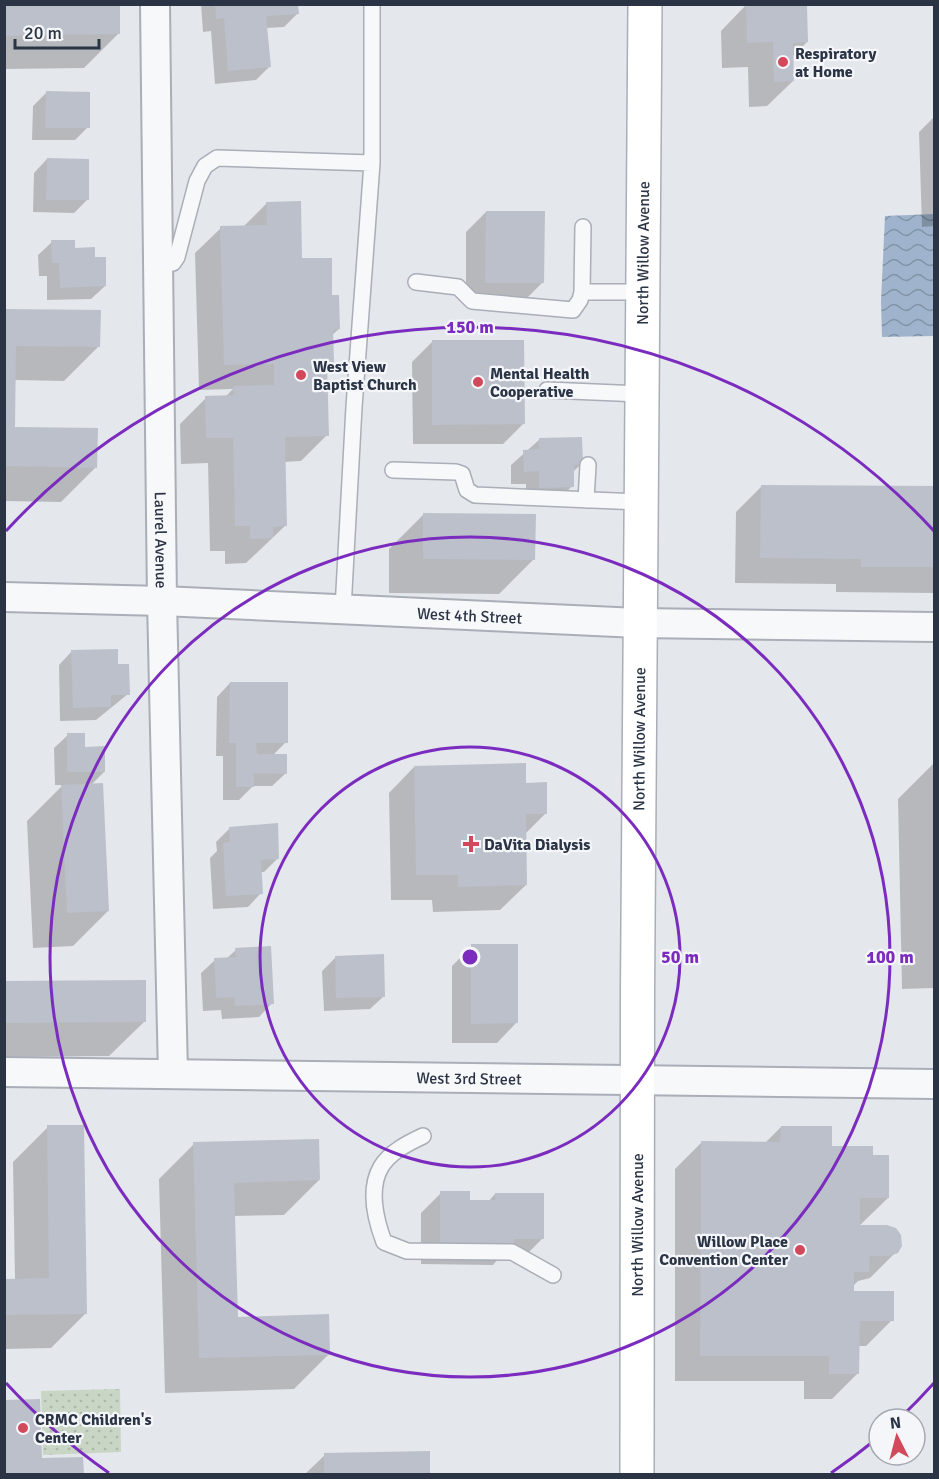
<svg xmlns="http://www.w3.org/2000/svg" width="939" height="1479" font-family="Signika,sans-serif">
<defs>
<pattern id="green-dots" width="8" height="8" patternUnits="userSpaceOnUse" patternTransform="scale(1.5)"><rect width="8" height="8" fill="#c9d6c5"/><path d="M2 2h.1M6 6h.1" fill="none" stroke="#adb8ab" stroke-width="1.8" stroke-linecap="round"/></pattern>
<pattern id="water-waves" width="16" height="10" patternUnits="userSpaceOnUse" patternTransform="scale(1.5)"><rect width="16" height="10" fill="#9fb4cc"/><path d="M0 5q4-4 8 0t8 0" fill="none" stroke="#8293a7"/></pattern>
</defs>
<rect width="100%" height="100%" fill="#e4e7ec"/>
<!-- green -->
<path fill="url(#green-dots)" d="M120,1389L121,1452L43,1455L41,1391Z"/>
<!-- water -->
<path fill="url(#water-waves)" d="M934,214V336L882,337L881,301L885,216Z"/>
<!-- shadow -->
<path fill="#0003" d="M4,4L119,33L84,68L4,69Z
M201,4H297L298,13L284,27L266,28L269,67L256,80L215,84L211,31L203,32Z
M786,4V9L807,42L792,57L793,81L767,106L749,107L748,67L722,68L721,31L746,5Z
M46,93L88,127L75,140H32L33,106Z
M934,117V226L922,227L919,132Z
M47,159L87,200L74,213L33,212L34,173Z
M267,203L301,260L331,297L339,329L332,335L333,362L326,369L327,435L301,461L284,462L285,526L246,563L225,564V551H210L208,463L181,464L180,424L206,398L225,397L233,389L199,390L195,253L221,228L243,227Z
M486,212L543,282L523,302H466V232Z
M52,242L94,258L105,286L91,299L47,300V276H39L38,255Z
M4,310L99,346L64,381L14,380L13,428L96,467L61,502L4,501Z
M432,342L523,424L503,444H413L412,362Z
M539,440L581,464L572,473V486L559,500L526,501V484H511V465Z
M762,486L934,487V593L836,592V584L735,583L736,512Z
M424,514L534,559L499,594L389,593V549Z
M72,651L117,666L128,694L96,720L60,721L59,665Z
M230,683L286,742L273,755L286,773L272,786H253L239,800H223V756H216L217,697Z
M68,735L104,772L91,785L108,911L73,946L33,948L27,821L63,785H55L54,748Z
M933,764L934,988L902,989L898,799Z
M414,767L546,813L525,834L526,885L500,910L433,912L432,900H391L389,793Z
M230,828L278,858L264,872H260L261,893L248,907L213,909L210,858L217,851L216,842Z
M472,946L516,1023L497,1043H452V966Z
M236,950L272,1003L259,1017L222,1019L221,1010L203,1011L201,973L215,960L226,959Z
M336,957L384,996L370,1009L324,1011L322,971Z
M4,982L144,1022L109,1056L4,1057Z
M48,1127L86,1313L51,1348L4,1349V1281L15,1280L13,1162Z
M781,1127L830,1147L872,1156L888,1198L859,1226L896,1252L870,1278L858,1281L852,1287V1293L892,1320L866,1346H858V1373L832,1399H804V1381H675V1169L701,1143H765Z
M194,1144L319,1180L284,1215L233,1216L236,1318L329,1354L294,1389L165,1393L159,1179Z
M441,1193L469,1202H488L495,1194L543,1238L523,1258H499L493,1265L421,1264V1213Z
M4,1401H39L40,1459L82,1458V1474H4Z
M428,1453L429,1474H305L325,1455Z"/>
<!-- building -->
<path fill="#bbc0ca" d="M4,4H120V34L4,36Z
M215,4H298L299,14L266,16L271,67L228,71L224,18L216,19Z
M746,5L807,6L808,42L793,43L794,81L774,82L773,42L747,43Z
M46,91L90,92V128H45Z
M47,158L89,159V200H46Z
M301,201L302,258H332V295H339L340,329L333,330L334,363H327L329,436L285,437L287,526L273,527V538L250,539V526H235L233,438H206L205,396L234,395L233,386L274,385V364L224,365L220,226L267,225L266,202Z
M486,211H545L544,283H485Z
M51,240H75V248L95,247V257H106V286L60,288L59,263H52Z
M4,309L101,310L100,347L16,346L15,427L98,428L97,468L4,466Z
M432,340H524L525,424L432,425Z
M582,437L583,464L574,465V487L539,488V471L524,472L523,450L539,449V438Z
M761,485L934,486V567H861V559L760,558Z
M423,513L536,514L535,560L423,559Z
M118,649V664H129L130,695H111V707L73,708L71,650Z
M230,682H288V743H256L257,754H287V774L254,773V787H236V743H229Z
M67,733H85V747L105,746V772H67Z
M526,763V783L547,782V814H526L527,885L458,887V875H416L414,766Z
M103,783L109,911L67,913L61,785Z
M278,823L279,859L261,860L263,894L226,896L223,843L230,842L229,827Z
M471,944H518V1023L471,1024Z
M271,946L274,1004L235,1006L234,997L216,998L214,958L236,957L235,948Z
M384,954L385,997L336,998L335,956Z
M146,980V1022L4,1023V981Z
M47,1125H84L87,1314L4,1315V1279L49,1278Z
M781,1126H832V1146H873V1155H889V1198H860V1225H887L896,1228L901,1235L902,1246L898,1253L889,1256H870L869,1272H854V1291H894V1321H860L859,1374H829V1356H700L701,1141L780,1142Z
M319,1139L320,1180L234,1183L238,1317L329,1314L330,1355L199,1358L193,1142Z
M440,1191H470V1200H495V1193H544V1239H514V1245H440Z
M40,1399L42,1458L83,1457L84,1474H5V1400Z
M430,1451V1474H324V1453Z"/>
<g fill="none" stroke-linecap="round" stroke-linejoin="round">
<!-- lane casing -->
<g stroke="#a9aeb7" stroke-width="18">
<path id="lane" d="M583,227L582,292H642
M158,266L173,263L177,257L197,181L205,166L217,158L372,163
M416,282L458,287L472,301L573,310L580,300L582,292
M547,390L641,394
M393,470L456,472L462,474L467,490L475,495L640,502
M586,500L588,465
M343,609L354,407L372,163V4
M423,1136C408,1143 390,1152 381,1167C368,1189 376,1221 384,1242L407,1251L512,1252L553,1275"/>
</g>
<!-- street casing -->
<g stroke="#a9aeb7" stroke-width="32">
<g id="street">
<path id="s1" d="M155,4L162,601L173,1074"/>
<path id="s2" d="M4,597L162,601L638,623L934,627"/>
<path id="s3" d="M4,1072L934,1084"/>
</g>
</g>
<!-- secondary casing -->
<g stroke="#a9aeb7" stroke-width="36">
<g id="secondary">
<path id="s4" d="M637,1474C636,984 640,495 645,4"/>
</g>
</g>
<!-- lane -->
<use href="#lane" stroke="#f7f8fa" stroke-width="15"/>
<!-- street -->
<use href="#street" stroke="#f7f8fa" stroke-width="28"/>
<!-- secondary -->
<use href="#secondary" stroke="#fff" stroke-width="33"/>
</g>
<!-- distance rings -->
<g fill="none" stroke="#7b2cbf" stroke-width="3">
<circle cx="470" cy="957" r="210"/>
<circle cx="470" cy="957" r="420"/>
<path d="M934 1383A630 630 0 0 1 900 1418M875 1440A630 630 0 0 1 831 1473M109 1473A630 630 0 0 1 6 1383M6 531A630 630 0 0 1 934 531"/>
</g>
<!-- markers -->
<g fill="#d1495b" stroke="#f4f6f9" stroke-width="2">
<circle cx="783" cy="62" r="6"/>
<circle cx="301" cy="375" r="6"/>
<circle cx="478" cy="382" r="6"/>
<path d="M468 835h6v6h6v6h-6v6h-6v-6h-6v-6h6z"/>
<circle cx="800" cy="1250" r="6"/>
<circle cx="23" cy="1428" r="6"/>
</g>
<g text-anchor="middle" stroke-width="4.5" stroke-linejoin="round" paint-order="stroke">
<!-- poi labels -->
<g font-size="16" font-weight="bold" fill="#2b3445" stroke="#f4f6f9" text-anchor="start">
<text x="795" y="59">Respiratory<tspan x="795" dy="18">at Home</tspan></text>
<text x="313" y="372">West View<tspan x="313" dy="18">Baptist Church</tspan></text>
<text x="490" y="379">Mental Health<tspan x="490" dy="18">Cooperative</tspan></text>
<text x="484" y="850">DaVita Dialysis</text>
<text x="788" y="1247" text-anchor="end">Willow Place<tspan x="788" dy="18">Convention Center</tspan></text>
<text x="35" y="1425">CRMC Children's<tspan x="35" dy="18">Center</tspan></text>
</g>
<!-- street labels -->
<g font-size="16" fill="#2b3445" stroke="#f4f6f9">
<text dy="6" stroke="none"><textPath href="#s4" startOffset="1221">North Willow Avenue</textPath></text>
<text dy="6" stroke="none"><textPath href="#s1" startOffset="536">Laurel Avenue</textPath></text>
<text dy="6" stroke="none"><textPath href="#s2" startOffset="466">West 4th Street</textPath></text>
<text dy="6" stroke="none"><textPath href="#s4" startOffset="735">North Willow Avenue</textPath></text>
<text dy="6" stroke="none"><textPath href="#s3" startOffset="465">West 3rd Street</textPath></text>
<text dy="6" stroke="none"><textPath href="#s4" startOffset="249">North Willow Avenue</textPath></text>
</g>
</g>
<circle cx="470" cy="957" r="9" fill="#7b2cbf" stroke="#f4f6f9" stroke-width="3"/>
<g font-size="18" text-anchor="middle" font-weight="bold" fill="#7b2cbf" stroke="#f4f6f9" stroke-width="4.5" stroke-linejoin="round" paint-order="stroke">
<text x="470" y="333">150 m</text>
<text x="680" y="963">50 m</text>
<text x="890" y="963">100 m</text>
</g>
<!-- border -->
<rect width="939" height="1479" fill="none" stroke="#2b3445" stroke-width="12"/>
<!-- north arrow -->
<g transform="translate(897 1437) rotate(354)"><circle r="28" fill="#f4f6f9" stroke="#a4a8b1" stroke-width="1.5"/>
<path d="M0-4.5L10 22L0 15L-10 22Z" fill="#d1495b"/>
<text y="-9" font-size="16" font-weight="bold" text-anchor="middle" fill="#2b3445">N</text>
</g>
<!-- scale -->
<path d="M15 39v9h84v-9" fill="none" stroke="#2b3445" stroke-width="3"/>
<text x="24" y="39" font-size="18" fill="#2b3445" stroke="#f4f6f9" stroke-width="4.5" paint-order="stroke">20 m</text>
</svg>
